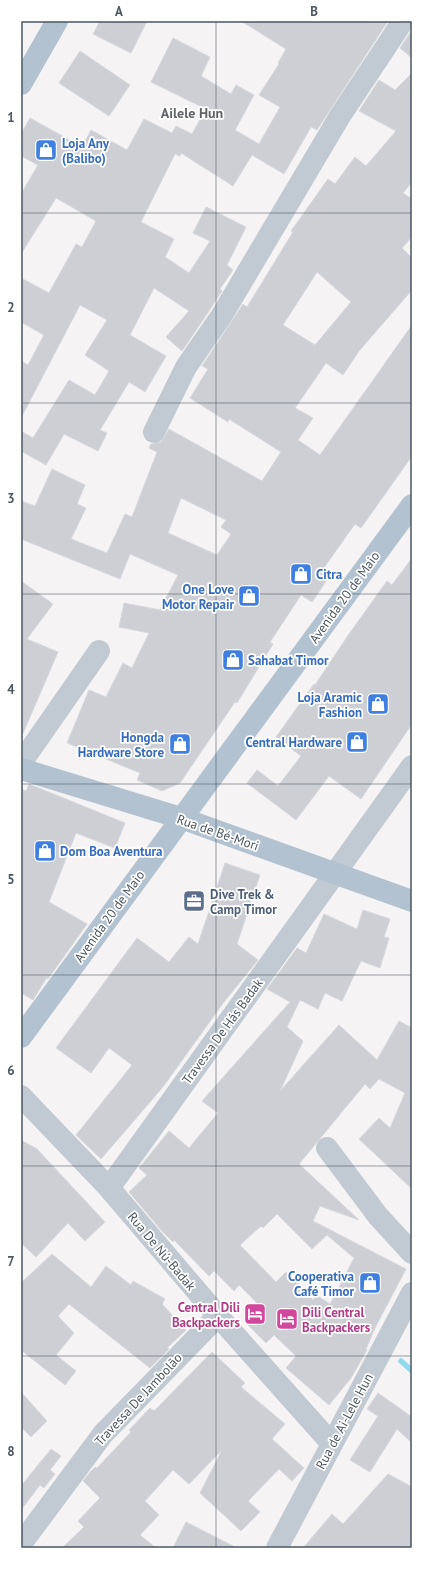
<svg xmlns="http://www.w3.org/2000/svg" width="433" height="1569" font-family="'PT Sans',sans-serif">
<rect width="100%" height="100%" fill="#f5f3f3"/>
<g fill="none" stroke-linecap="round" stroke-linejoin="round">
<!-- stream -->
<path stroke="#90daee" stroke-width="5.5" d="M401,1361L412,1371"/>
</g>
<!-- building -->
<path fill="#cdcfd5" stroke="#d7d9de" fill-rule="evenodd" d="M100,21H147L131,53L93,34Z
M241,21H388L317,130L311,127L284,174L252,155L233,186L181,153L180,156L175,154L141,222L174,239L165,257L189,273L210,241L193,233L206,207L246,227L227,265L233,270L220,289L222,291L211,308L182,351L166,337L189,311L154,288L130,335L166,356L145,392L129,382L100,430L107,433L98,451L64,434L46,465L21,451V431L33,438L69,380L95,395L109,371L85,355L107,320L80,305L21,418V361L28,365L44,335L21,322V278L49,293L76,244L82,247L96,221L56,198L21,254V194L38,165L21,156V134L30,118L82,147L91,130L127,150L144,119L172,133L176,126L192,134L206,109L151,82L173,38L210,57L201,76L231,94L236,85L254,95L235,130L259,144L280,107L259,95L279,64L278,63L286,49Z
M412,30V58L400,48Z
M80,51L130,85L109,116L59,83Z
M412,73V182L403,193L412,199V237L402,248L412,258V290L359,351L343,375L326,363L295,408L313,418L298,440L320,455L412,325V456L361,528L355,524L323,569L331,574L312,602L301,595L270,642L273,644L237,703L235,702L180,783L162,791L137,780L140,773L67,743L89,690L106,697L123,663L132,668L149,633L119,627L124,603L160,610L178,575L130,554L120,579L21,539V501L35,506L52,469L85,485L77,504L86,508L71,539L107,553L125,514L132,517L157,452L149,448L151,444L161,442L169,429L262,481L281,452L229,419L228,422L190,398L208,369L202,366L243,304L247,307L293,232L291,231L328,179L335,184L355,157L366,166L396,131L359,111L379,80L395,90ZM317,272L351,302L315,345L283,325ZM181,498L226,520L221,527L231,534L217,555L168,533Z
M412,558V724L361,799L329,776L296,820L247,783L257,770L278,786L301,756L276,737L314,684L315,685L349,634L387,581L392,585Z
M21,581L53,604L27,639L58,652L21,738Z
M29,784L125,823L115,848L76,833L49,902L87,924L48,979L47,977L33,1000L21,993V789L26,791Z
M225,863L260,875L237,944L258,960L224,1002L163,1087L101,1159L76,1135L132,1065L109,1048L91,1073L56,1048L137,938L169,962L189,937L198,944Z
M363,910L390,919L384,937L389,938L380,968L361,961L342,1001L325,993L318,1009L300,1000L287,1027L303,1041L280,1091L339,1025L377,1060L399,1021L412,1028V1189L359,1139L379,1118L390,1128L405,1093L379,1079L370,1089L365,1084L299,1164L359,1220L320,1206L313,1221L406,1269L375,1328L366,1349L367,1350L351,1378L329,1405L286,1368L296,1356L274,1335L266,1343L248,1325L264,1310L239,1285L234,1291L214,1271L209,1276L174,1240L173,1242L161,1230L129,1192L147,1175L139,1168L169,1131L189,1148L218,1113L202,1101L290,1002L267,989L297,948L306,953L324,914L357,929ZM277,1214L312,1249L329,1233L327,1235L354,1258L330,1304L316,1295L313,1300L286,1272L276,1282L240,1245L261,1226L263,1228Z
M21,1140L37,1149L105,1222L85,1241L68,1223L36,1257L21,1243Z
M52,1254L91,1287L106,1266L131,1285L133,1281L165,1299L162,1304L186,1330L167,1348L169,1349L150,1368L69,1304L58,1316L74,1333L56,1355L76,1371L65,1385L21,1350V1283Z
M212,1352L245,1383L241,1387L285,1424L272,1439L304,1468L292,1481L279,1469L248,1501L260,1512L241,1531L200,1493L222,1450L189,1484L173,1470L145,1501L159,1515L140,1535L156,1548H62L84,1527L78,1521L100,1498L83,1481L91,1471L95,1467L97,1468L131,1432L129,1430L150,1408L154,1411Z
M21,1392L47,1421L31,1437L21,1427Z
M378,1393L412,1417V1443L397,1429L370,1472L350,1460L378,1416L367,1409Z
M51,1449L61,1456L50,1470L55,1474L44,1488L40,1485L21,1510V1486Z
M388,1474L412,1487V1548H303L332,1514L343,1524Z
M186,1522L237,1548H173Z"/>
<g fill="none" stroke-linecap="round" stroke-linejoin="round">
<!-- minor -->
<path stroke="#c1cad2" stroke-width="22" d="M154,432L186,367L222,315L340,116L403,21
M21,763L99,651
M21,1096L109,1188L218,1316L332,1444
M327,1148L378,1216L412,1253
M109,1188L412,766
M21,1544L103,1434L218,1316
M277,1548L412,1293"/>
<!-- major -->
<path stroke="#b3c2d1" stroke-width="22" d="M21,84L57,21
M21,769L181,818L412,901
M21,1037L412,505"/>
</g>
<!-- grid -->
<path fill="none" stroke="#4a5661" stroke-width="1" stroke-opacity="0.55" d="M216,21V1548M21,213H412M21,403H412M21,594H412M21,784H412M21,975H412M21,1166H412M21,1356H412"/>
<!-- icons -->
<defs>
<g id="shop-square" transform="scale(1.15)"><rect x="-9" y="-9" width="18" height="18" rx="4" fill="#3f7fe0" stroke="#fff"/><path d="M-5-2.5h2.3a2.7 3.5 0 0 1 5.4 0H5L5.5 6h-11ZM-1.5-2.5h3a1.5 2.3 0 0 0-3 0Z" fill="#fff"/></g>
<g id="office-square" transform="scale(1.15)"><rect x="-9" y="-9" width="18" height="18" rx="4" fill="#5c6f8a" stroke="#fff"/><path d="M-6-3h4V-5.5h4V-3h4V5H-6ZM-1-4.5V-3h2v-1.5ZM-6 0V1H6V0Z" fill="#fff"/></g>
<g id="hotel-square" transform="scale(1.15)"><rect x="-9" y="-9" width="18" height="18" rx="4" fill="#d1479c" stroke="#fff"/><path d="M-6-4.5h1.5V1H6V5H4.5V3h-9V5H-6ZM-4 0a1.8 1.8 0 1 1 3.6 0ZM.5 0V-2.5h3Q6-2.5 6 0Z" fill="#fff"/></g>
</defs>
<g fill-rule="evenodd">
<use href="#shop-square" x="46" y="150"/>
<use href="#shop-square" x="301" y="574"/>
<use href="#shop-square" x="249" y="596"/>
<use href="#shop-square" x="233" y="660"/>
<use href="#shop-square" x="378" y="704"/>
<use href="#shop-square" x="357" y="742"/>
<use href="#shop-square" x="180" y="744"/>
<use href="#shop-square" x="45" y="851"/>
<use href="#office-square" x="194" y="901"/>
<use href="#shop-square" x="370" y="1283"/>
<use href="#hotel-square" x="255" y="1314"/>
<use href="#hotel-square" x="287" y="1319"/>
</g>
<g text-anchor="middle" stroke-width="3.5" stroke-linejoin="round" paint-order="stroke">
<!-- shop labels -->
<g font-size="13" font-weight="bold" fill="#366cbe" stroke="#fff" text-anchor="end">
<text x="62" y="148" text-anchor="start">Loja Any<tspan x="62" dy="15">(Balibo)</tspan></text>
<text x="316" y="579" text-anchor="start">Citra</text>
<text x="234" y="594">One Love<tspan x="234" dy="15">Motor Repair</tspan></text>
<text x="248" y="665" text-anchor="start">Sahabat Timor</text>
<text x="362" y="702">Loja Aramic<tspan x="362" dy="15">Fashion</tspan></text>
<text x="164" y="742">Hongda<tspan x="164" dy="15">Hardware Store</tspan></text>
<text x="342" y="747">Central Hardware</text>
<text x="60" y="856" text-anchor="start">Dom Boa Aventura</text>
<text x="354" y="1281">Cooperativa<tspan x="354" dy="15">Café Timor</tspan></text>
</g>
<!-- street labels -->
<g font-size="13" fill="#4a5661" stroke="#fff">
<text transform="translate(344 597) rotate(-54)" y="5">Avenida 20 de Maio</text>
<text transform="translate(218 832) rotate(19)" y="5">Rua de Bé-Mori</text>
<text transform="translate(109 916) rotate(-54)" y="5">Avenida 20 de Maio</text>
<text transform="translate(222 1031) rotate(-54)" y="5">Travessa De Hás Badak</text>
<text transform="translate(162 1251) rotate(50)" y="5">Rua De Nú-Badak</text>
<text transform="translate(138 1399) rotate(-47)" y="5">Travessa De Jambolão</text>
<text transform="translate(344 1421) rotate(-62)" y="5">Rua de Ai-Lele Hun</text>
</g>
<!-- service labels -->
<g font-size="13" font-weight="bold" fill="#4e5e75" stroke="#fff" text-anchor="start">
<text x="210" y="899">Dive Trek &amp;<tspan x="210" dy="15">Camp Timor</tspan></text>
</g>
<!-- hotel labels -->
<g font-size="13" font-weight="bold" fill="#b23c85" stroke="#fff" text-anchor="end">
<text x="240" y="1312">Central Dili<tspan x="240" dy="15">Backpackers</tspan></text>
<text x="302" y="1317" text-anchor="start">Dili Central<tspan x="302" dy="15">Backpackers</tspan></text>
</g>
<!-- neighbourhood labels -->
<g font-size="14" font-weight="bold" fill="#5f6368" stroke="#fff">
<text x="192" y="118">Ailele Hun</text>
</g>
</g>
<!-- border -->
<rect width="433" height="1569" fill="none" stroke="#ffffff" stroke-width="44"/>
<rect x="22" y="22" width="389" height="1525" fill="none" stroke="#4a5661" stroke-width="1.5"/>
<g font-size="13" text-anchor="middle" font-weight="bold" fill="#4a5661">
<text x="119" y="16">A</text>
<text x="314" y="16">B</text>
<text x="11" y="122">1</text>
<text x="11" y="312">2</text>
<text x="11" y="503">3</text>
<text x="11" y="694">4</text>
<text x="11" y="884">5</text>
<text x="11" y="1075">6</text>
<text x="11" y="1266">7</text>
<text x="11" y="1456">8</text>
</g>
</svg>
